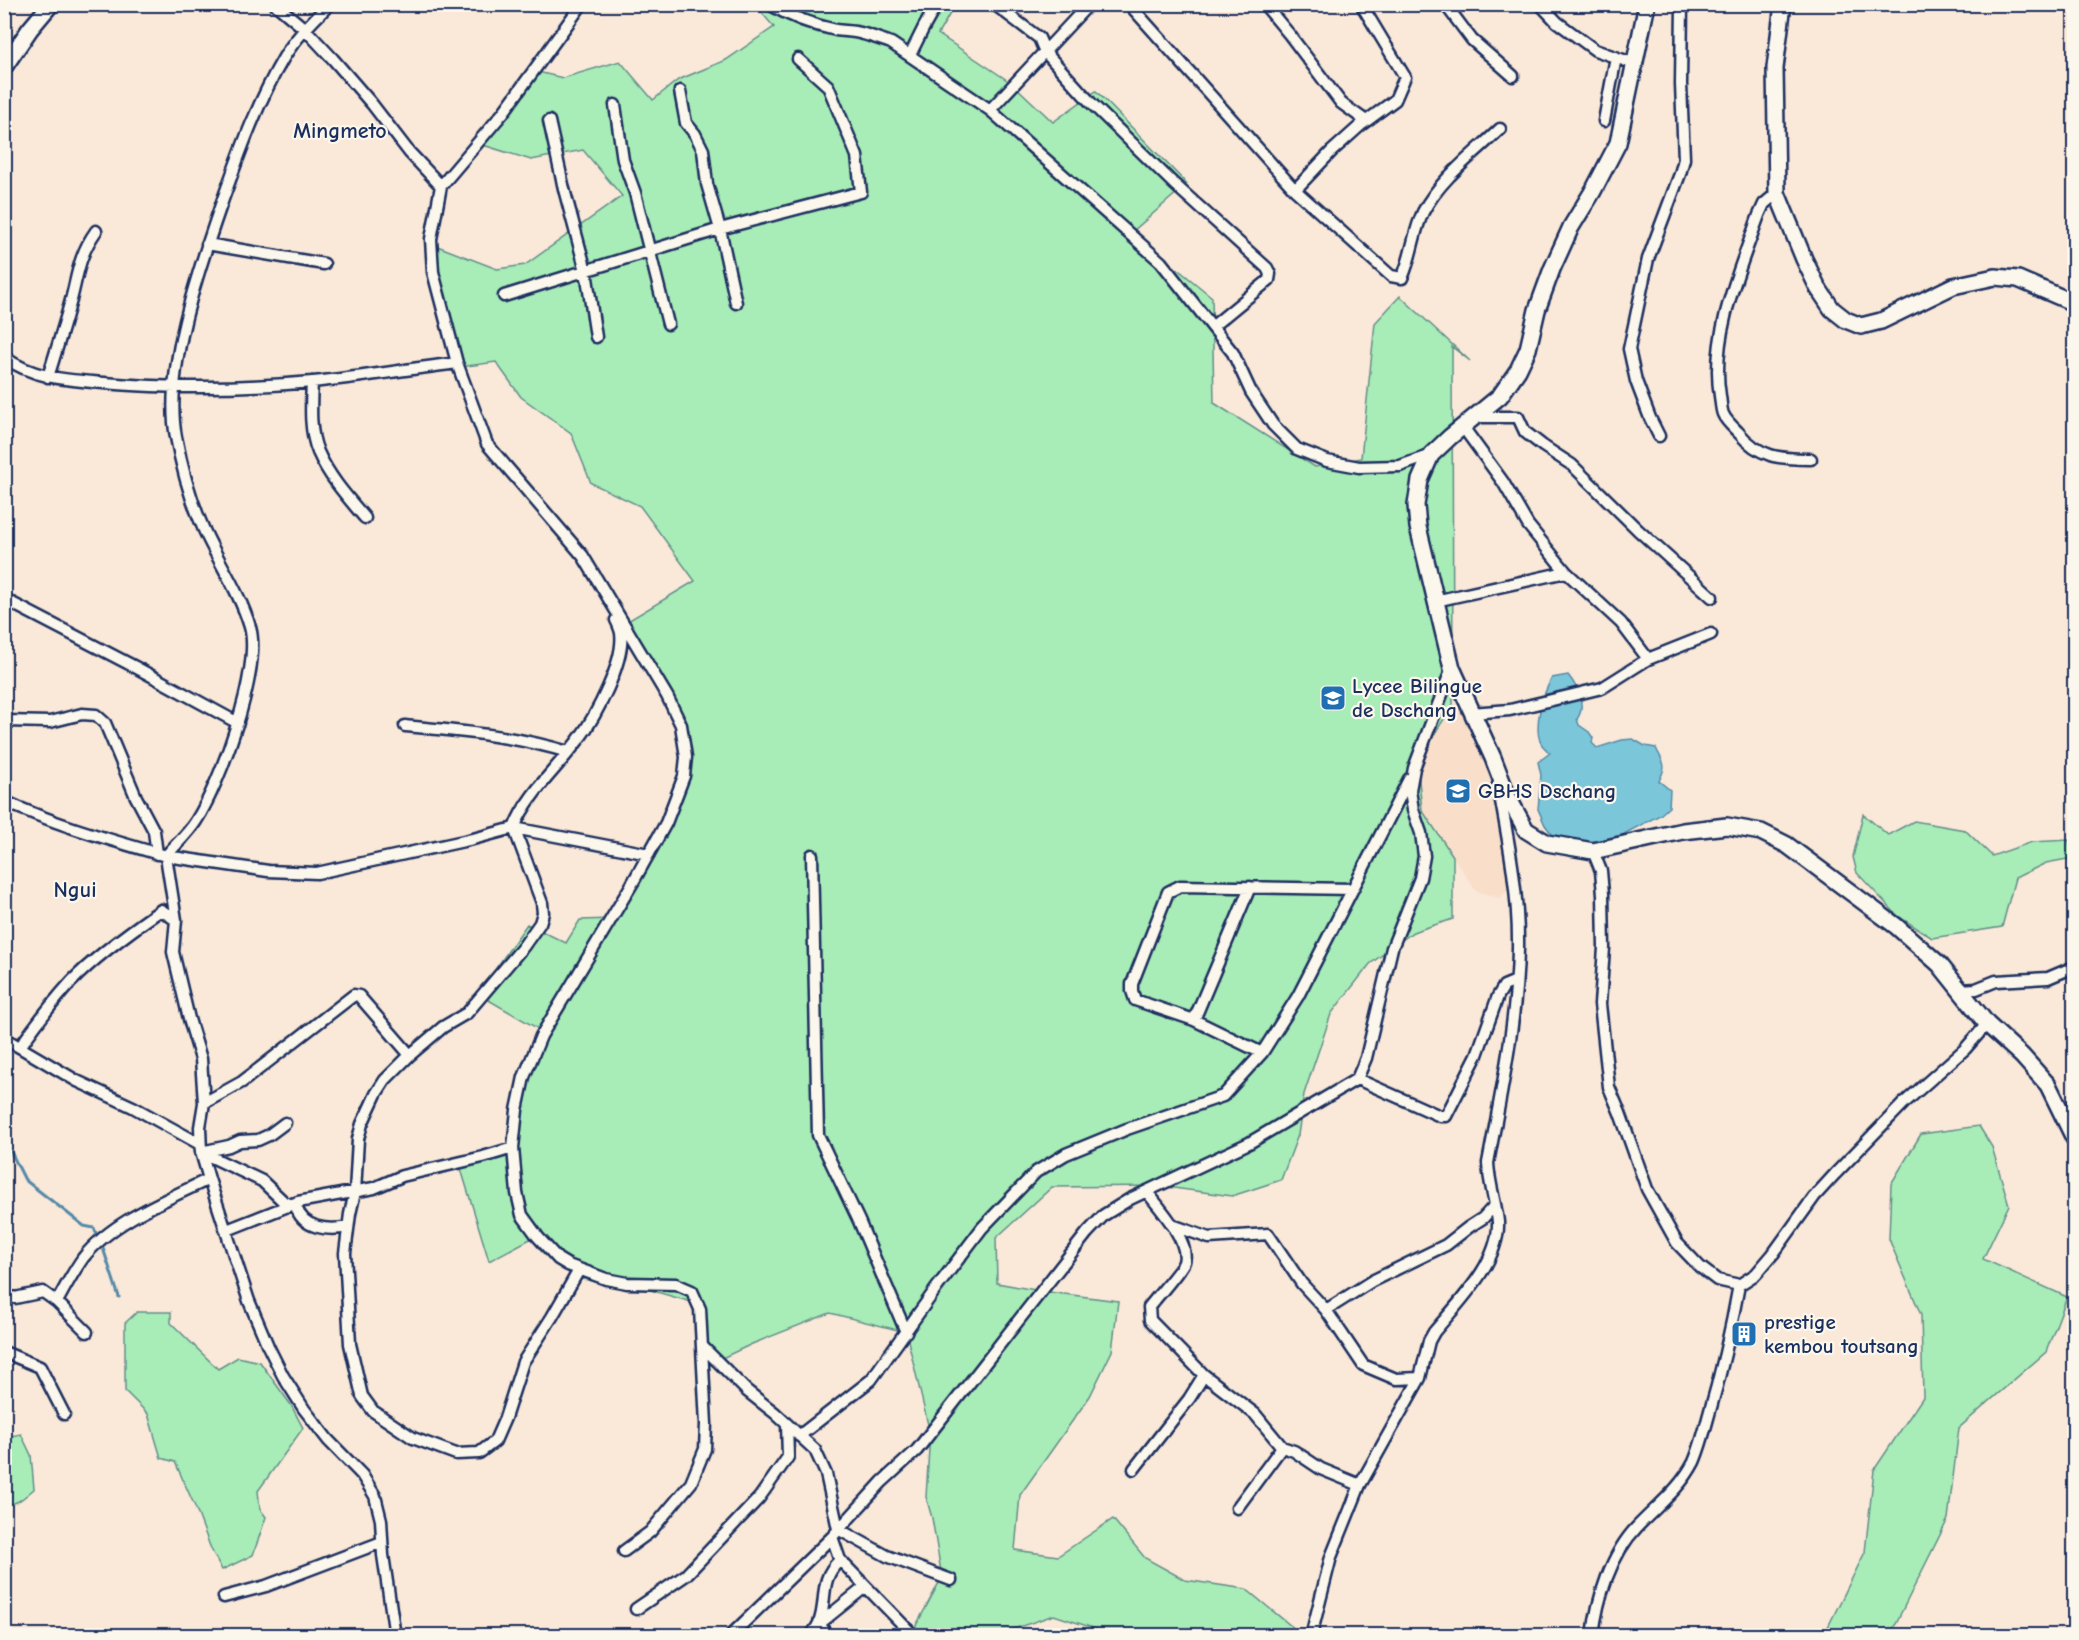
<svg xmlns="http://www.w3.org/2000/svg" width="2079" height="1640" font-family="'Comic Neue',sans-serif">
<rect width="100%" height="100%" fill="#fae8d8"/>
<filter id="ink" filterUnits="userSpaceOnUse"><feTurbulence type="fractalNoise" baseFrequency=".0167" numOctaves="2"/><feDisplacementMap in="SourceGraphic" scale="12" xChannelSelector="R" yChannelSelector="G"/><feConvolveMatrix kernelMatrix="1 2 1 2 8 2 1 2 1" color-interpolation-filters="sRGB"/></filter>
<g filter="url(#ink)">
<!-- built -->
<path fill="#f9deca" d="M1459,699L1491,761L1509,889L1499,898L1476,891L1422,810L1418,771L1430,741Z"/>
<!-- green -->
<path fill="#a8ecb7" stroke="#628e8a" stroke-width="1.5" d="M755,5H955L938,34L1013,84L1053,122L1096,91L1187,184L1132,232L1212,297L1214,403L1315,467L1361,458L1375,323L1400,296L1470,361L1452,347L1453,705L1430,741L1418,771L1422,810L1453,856V919L1413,932L1370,964L1331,1014L1304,1094L1298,1135L1281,1180L1232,1196L1159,1186L1052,1187L996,1238L997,1283L1041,1291L1118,1301L1112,1351L1090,1396L1020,1495L1015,1550L1058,1556L1113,1519L1145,1558L1185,1580L1246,1589L1302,1635H1114L1054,1615L996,1635H911L942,1577L932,1518L926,1497L930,1433L906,1332L830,1313L752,1344L703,1367L695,1303L643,1288L575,1278L541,1251L532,1238L489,1261L458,1159L511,1151L518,1104L544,1032L478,994L527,924L566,943L580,920L613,919L644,864L683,772L681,729L626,622L695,581L640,506L591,483L571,433L521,397L496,362L460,367L436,277L432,244L497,269L525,265L622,196L583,150L531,160L480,144L538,72L563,78L620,61L653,100L678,80L726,60L774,27Z
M1863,814L1888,835L1914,821L1965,830L1992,856L2032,842L2069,840L2073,858L2046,863L2015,878L2002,927L1932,938L1898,916L1857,873L1853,857Z
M1979,1126L1992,1147L2009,1205L1983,1259L2067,1297L2046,1352L1959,1428L1948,1519L1890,1635H1824L1865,1552L1874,1470L1923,1397L1921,1315L1889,1239L1891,1184L1921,1134Z
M137,1312H171V1323L218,1369L238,1357L260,1362L291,1405L303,1428L258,1491L260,1509L266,1517L253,1555L222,1570L211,1549L196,1509L175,1462L161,1458L148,1414L125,1391V1323Z
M21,1434L31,1455L34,1489C25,1496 17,1506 4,1504L5,1437Z"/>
<!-- water -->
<path fill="#7bc6da" stroke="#558aa8" stroke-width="1.5" d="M1568,675C1577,686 1587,706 1577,719L1579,725L1589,732L1593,738L1592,743L1597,748L1622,740L1633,739L1645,746L1656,748C1663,764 1668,763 1659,781L1670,790L1669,807L1660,815L1607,843L1570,847L1554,837L1545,825L1538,809L1541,775L1538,762L1550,753C1547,750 1542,746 1541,743C1533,726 1543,693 1552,678Z"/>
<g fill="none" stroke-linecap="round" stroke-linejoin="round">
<!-- stream -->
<path stroke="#558aa8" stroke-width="3" d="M4,1146L11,1152L25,1180L84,1226L94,1228L98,1237
M102,1245L119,1297"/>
<!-- street casing -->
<g stroke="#1b2f5e" stroke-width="15">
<path id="street" d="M275,4L305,29L333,59L372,104L409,152L441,186
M582,4L503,113L441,186L431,239L433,272L457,363L487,444L583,556L667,696L681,725L686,757L684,776L666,823L632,884L541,1036L524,1077L517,1110L513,1148L517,1193L522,1215L538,1237L558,1259L568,1265L606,1279L627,1283L676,1284L692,1291L700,1309L706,1424L705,1449L691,1483L650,1532L624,1551
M769,4C789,16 813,25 836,30C842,31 848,31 855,32C867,34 879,39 891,43L990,110L1161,262L1233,353L1251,392L1273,425L1297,449L1327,461L1359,467L1400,466L1431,455
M994,4L1039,38L1045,52L1091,103L1174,184L1267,268L1270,274L1269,280L1213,326
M1129,4L1295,190L1391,276L1402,278C1412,257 1413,233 1423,212C1440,179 1474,154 1500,129
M1264,4L1289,34L1341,103L1366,121
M1445,4L1472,40L1513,76
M1540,4L1557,22L1595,50L1635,64
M910,55L924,27L937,4
M680,91L686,123L695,134L703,150L707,184L720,229L736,303
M615,105L623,160L635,193L668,324
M990,110L1089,4
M549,121L564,189L586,271L596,337
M1604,121L1616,57
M1295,190L1332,151L1361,125L1395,100L1405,77L1361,4
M1777,193L1764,204L1759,215C1739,271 1710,337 1720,396C1721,402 1721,409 1723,414C1726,421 1733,427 1738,432C1760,458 1779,459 1811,459
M207,244L324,264
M504,296L720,229L861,192L857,156L828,86L798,59
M4,357C34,379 69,380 104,383C173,389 244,388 313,382C361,377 409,369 457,363
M48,377C56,351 64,326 71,300C78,273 79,255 96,231
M312,382C311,405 309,431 318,452C329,477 348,498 365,518
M1474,417H1518L1525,432L1543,446L1572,465L1638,530L1712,597
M1463,427L1503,482L1528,525L1566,572L1621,623L1648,659
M1659,436L1650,418L1636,381L1629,349L1648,259L1680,174L1684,159L1681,84L1682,4
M4,599L137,668L238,723
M1435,601L1566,572
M1471,713L1510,710L1602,688L1648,659L1711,634
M4,721L50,722L82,714L96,715L105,723L136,797L154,831L157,854
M405,726C460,731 516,736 568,752
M4,801C56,825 111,840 166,856L176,920L173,952L189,1019L201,1059L204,1103L200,1127L201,1152L209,1179L249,1301L268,1346L283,1376L304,1409L328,1440L362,1475L375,1496L381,1520L383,1555L395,1636
M1593,851L1601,871L1603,894L1604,948L1600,1004L1609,1087L1620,1113L1647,1189L1677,1243L1700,1267L1717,1280L1739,1285C1731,1330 1721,1374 1708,1418C1704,1433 1700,1448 1694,1462C1680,1489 1657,1506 1637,1527C1611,1554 1597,1599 1593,1636
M812,855L818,1135L859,1221L906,1332
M166,856C175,845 188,834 196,821C220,784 262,669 250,627C240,593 219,563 204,530C191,501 182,469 176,437C163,369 200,266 222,202C240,152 257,103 284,57C296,37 313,20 330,4
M166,856L268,871L317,873L473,839L514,828L649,854
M1960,990L1976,989L1996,981L2048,978L2074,967
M1194,1020L1250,887
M4,1038L77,1081L133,1107L200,1144L201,1151
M20,1047C36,1024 52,1003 71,982C95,957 132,930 161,910L176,920
M1262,1053L1194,1020L1135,1000L1132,991V984L1168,892L1180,886L1353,889
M1357,1079L1440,1116H1446L1477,1055L1498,996L1504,986L1516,981
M204,1103L242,1082L354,995L359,996L410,1055
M285,1123L269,1135L258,1140L240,1141L229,1146L201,1152L262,1181L284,1202L296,1206C302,1229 328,1231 348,1227
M1147,1192C1159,1207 1190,1241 1184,1262C1182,1269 1156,1298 1149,1307L1150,1320L1204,1375L1255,1414L1282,1447
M1172,1225L1209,1238L1268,1234L1302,1284L1326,1310L1363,1365L1396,1379L1420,1378
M227,1230L298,1202L374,1188L402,1176L483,1157L513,1148
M579,1270L552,1317L523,1362L505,1418L495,1441L479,1453L456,1454L413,1438L373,1411L362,1396L350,1344L345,1253L350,1214L355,1192L358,1139L362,1124L376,1094L385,1080L410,1055L443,1027L467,1013L523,947L540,923L543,913L542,903L514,828C528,793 557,769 579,739C596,716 625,661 621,633C620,628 618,624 616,620
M1739,1285L1756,1274L1773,1254L1814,1197L1835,1174L1904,1103L1965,1049L1987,1024
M4,1291L6,1295L15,1298L43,1292L57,1302L87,1332
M57,1302C65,1287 73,1272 83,1258C112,1221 168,1199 209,1179
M1326,1310L1372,1281L1446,1245L1469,1227L1483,1218L1494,1206
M703,1347L747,1391L775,1413L815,1450L826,1474L838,1529L887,1556L951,1580
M4,1352L40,1367L64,1414
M799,1436L871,1380L938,1286L982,1228L1036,1172L1066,1154L1127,1129L1223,1096L1262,1053L1298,996L1409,779
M1134,1469L1189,1399L1204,1375
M1237,1508L1282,1447L1294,1451L1321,1469L1360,1485
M224,1597L266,1586L382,1542
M636,1609L686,1575L759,1498L788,1457L787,1424
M730,1636L832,1537
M811,1636C813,1632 817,1628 819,1623C828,1600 818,1580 840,1560
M828,1636L819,1624L865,1587
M914,1636L840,1560L832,1537L882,1482L917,1450L1087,1233L1104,1215L1130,1199L1249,1143L1357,1079L1366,1058L1392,948L1420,878L1424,856L1421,833L1413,810L1410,790L1414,768L1452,668
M1311,1636L1331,1557L1360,1485L1420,1378L1429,1341L1434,1332C1458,1303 1500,1262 1498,1222C1496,1203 1489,1184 1488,1163C1501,1094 1517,1019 1518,949C1519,893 1508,839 1498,785"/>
</g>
<!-- secondary casing -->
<g stroke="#1b2f5e" stroke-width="20">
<path id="secondary" d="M1647,4L1618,143L1593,191L1571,227L1552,269L1537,310L1528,349L1518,370L1500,396L1450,437L1431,455L1420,480L1416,505L1418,527L1452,668L1493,758L1508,797L1526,830L1547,843L1593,851L1683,831L1727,826L1761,832L1787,845L1896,926L1940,965L1987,1024L2022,1056L2048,1085L2074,1138
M1783,4L1775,68L1777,193L1804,259L1818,288L1832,309L1846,320L1861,326L1881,321L1953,286L1995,277L2018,279L2074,303
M4,67L30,29L51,4"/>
</g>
<!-- street -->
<use href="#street" stroke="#fbf7ec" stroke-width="10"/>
<!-- secondary -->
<use href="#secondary" stroke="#fbf7ec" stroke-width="15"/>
</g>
</g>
<!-- icons -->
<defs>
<g id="school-square" transform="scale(1.35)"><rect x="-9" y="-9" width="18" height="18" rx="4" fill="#1f6fb2" stroke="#fbf7ec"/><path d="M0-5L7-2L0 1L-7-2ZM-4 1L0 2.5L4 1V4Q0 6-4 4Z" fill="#fff"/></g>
<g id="building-square" transform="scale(1.35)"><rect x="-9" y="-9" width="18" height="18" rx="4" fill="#1f6fb2" stroke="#fbf7ec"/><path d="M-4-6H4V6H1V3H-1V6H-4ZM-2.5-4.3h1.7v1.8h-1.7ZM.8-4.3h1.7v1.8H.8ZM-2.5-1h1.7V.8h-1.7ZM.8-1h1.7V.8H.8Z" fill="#fff"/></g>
</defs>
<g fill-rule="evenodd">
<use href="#school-square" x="1333" y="698"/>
<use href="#school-square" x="1458" y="791"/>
<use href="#building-square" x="1744" y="1334"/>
</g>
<g text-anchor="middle" stroke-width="4.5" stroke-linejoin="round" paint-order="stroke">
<!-- poi labels -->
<g font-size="21" font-weight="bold" fill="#1b2f5e" stroke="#fbf7ec" text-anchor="start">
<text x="1352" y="693">Lycee Bilingue<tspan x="1352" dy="24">de Dschang</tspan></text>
<text x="1478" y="798">GBHS Dschang</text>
<text x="1764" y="1329">prestige<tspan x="1764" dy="24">kembou toutsang</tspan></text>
</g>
<!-- neighbourhood labels -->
<g font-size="22" font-weight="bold" fill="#1b2f5e" stroke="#fbf7ec">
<text x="340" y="138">Mingmeto</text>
<text x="75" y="897">Ngui</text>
</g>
</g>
<!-- margin -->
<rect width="2079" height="1640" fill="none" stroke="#fbf7ec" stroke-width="24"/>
<rect x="12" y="12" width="2055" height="1616" fill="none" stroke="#1b2f5e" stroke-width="2" filter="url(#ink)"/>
</svg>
